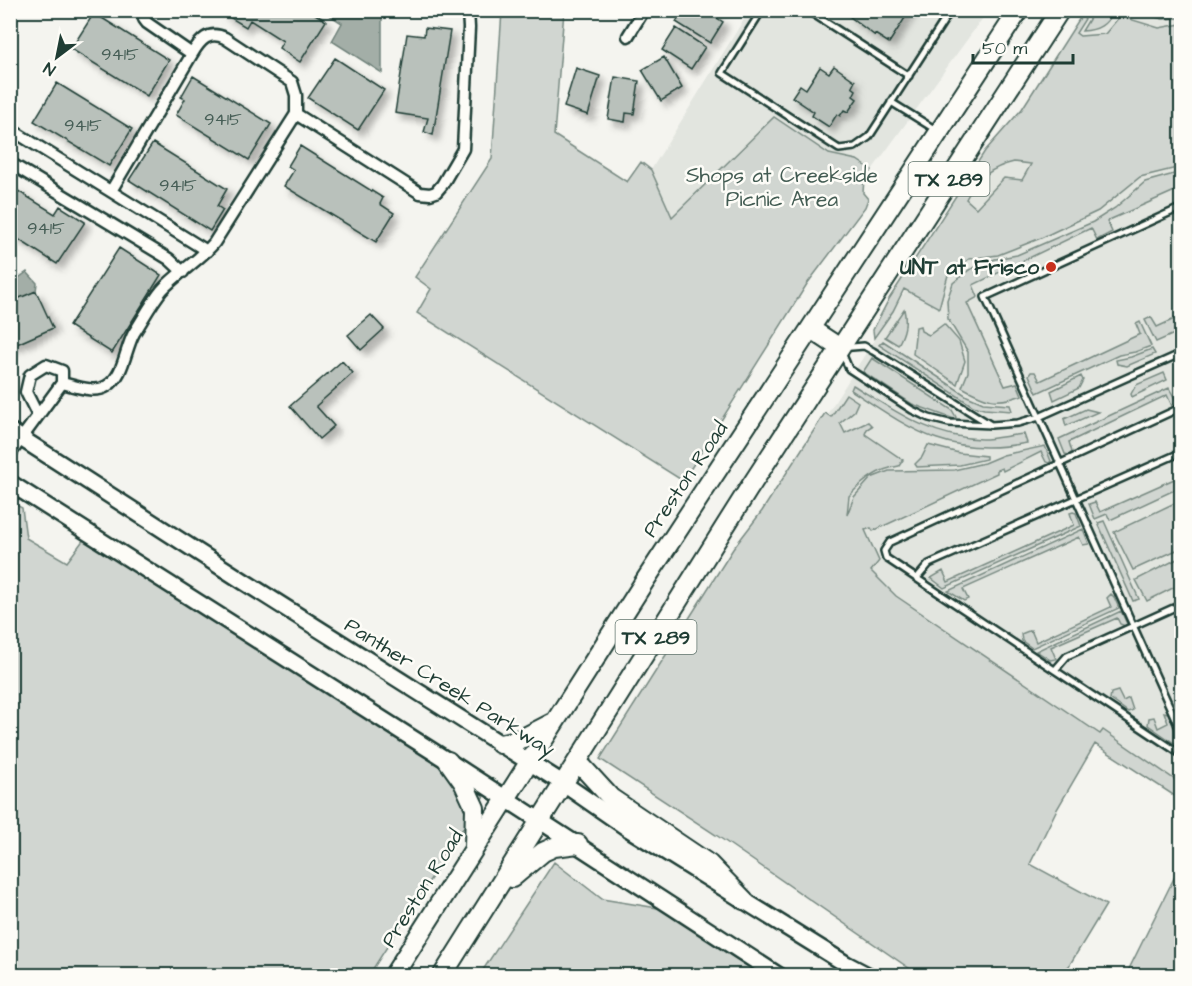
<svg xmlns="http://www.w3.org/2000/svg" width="1192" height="986" font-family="'Architects Daughter',sans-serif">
<defs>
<filter id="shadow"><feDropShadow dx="5.5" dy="5.5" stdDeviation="3" flood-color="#0004"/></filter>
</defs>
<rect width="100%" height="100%" fill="#f4f4ef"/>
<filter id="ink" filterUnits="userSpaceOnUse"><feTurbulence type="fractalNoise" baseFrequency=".0167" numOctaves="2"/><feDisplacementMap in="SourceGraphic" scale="12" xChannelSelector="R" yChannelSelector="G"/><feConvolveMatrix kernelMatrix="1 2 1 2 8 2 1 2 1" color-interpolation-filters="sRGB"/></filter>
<g filter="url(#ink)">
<!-- built -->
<path fill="#e2e5df" d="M749,11H988L872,170L857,160L830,154L672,217L651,170Z
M1083,11H1181V800L758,523Z"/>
<!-- green -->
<path fill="#d1d6d1" stroke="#788a82" stroke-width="1.5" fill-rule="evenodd" d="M1085,10L1090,11L1076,33L1080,36L1105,34L1120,16L1159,28L1181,24V167L1140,177L1098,211L1041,238L998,255L969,259L948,275L939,308L904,289L893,311L874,338L873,330L889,299L985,151L1022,109ZM1014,162L1031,164L1022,180L1004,178L976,208L966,199C976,179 992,167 1014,162Z
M502,11H564L554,135L627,182L641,162L651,170L672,217L774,117L829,154L857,160L872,170L864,178L863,193L868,199L865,207L807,284L683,481L417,313L431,289L415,277L492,159Z
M1094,11H1114C1106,25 1099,30 1082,31Z
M1129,11L1162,13L1181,11V18L1163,19Z
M1174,174H1181V196L1177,190L1107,221L1112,232L1097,240L1091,228L973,285L978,297L967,303L1005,386L1017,383L1022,395C996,405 985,400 962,387L968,372V352L948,319L947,300L953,283L969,270L995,259L1017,255L1093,222L1115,208L1145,182Z
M904,309C907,323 905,332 898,345L885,337Z
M1181,316V331L1156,342L1145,320L1151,317L1157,327Z
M1140,322L1151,346L1135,352L1119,355L1037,393L1029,375L1031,372H1035L1040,381L1140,334L1136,324Z
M944,324L959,341L965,361L957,384L913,354L916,327L920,326L921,331L929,335Z
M883,341L967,396L983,403L1010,405L1012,411L984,409L973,406L879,345Z
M1152,349L1155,354L1127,366L1117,364L1116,360L1131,357Z
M872,358L952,410L956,417L954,419L912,404L863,372Z
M1164,373L1167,380L1132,397L1131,394L1136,385Z
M1081,376L1083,380L1079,388L1054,400L1051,391Z
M853,385C893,410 932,438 982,439C995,439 1010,435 1024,434L1027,443C949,458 913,431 851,390Z
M1169,388L1178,404L1172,406L1167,395L1069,442L1072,452L1069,455L1065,454L1059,439Z
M846,394L858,402L854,411L840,423L845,433L868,422L872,426L867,429L865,434L903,460L899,466C878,469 864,480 849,496L847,515L854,497L871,478L889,471L954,470L984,463L1003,455L1045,446L1051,461L1049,463L1046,462L1041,452L1003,471L1002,468L997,470V473L873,531L871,528L865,530L879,561L871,571L896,596L1100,734L1103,730L1181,784V800L1095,744L1056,811L1030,864L1106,905L1069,966L1056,975H1014L997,969L991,975H919L716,835L600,759L733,549L762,511L825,413L831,417Z
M1086,409L1098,412L1066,426L1064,419Z
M928,445L959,453L986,456V459L960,465L917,467L915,464L922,457Z
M1181,476V487L1110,520L1107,514L1095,519L1089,504L1095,502L1100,512Z
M1181,500V548L1133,570L1114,532Z
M10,502L22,508L26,538L67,562L84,539L487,791L369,975H11Z
M1073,512L1076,513L1081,526L944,588L931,578L943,571L948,582L1074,525L1070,513Z
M1104,521L1139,599L1133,601L1098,523Z
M1083,529L1089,544L1083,545L1079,537L963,589L968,599L964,601L948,591Z
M1181,557V584L1147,601L1136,580Z
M1111,594L1114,597L1119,608L1032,648L1022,641L1021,634L1031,630L1036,642L1111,607L1107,598Z
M1121,611L1127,624L1125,626L1120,624L1117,618L1051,647L1056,659L1050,660L1036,651Z
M1118,691L1123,701L1129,698L1133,710L1128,712L1110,699L1111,693Z
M1164,712L1168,713L1178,737V742L1174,743L1148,725L1149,718L1154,717L1158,728L1168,723Z
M554,862L602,899L676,911L778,976H479Z
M1181,864V975H1126Z"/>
<!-- water -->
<path fill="#a3aea7" stroke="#6e8179" stroke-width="1.5" d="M323,11H382V73L332,41L342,23Z
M27,272L37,283L36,291L25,296L10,308V279H17Z"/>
<!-- building -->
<path fill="#b9c1bb" stroke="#1f3d34" stroke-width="1.5" filter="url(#shadow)" d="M222,10H309L326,21L300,62L279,48L283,41L250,20L246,27L221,12Z
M683,10H705L723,22L710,43L676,22Z
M852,10H910L889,43L875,34L874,35L849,16Z
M94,13L169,60L147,96L71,49Z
M425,28L450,31L433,135L424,132L428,118L395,113L407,34L424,36Z
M676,28L705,47L691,69L662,50Z
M664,57L682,88L661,101L642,70Z
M335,58L384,90L358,130L308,98Z
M834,66L855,81L852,87L856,90L853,96L857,99L848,112L844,110L840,116L837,114L829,127L812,116L814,112L792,97L800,85L806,89L820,67L829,73Z
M576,68L600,76L588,115L564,107Z
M193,76L271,124L249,160L176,115L185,99L181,97Z
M615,77L639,81L634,114L626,113L625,122L608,119Z
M57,83L132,129L109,166L34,121Z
M153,143L227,189L217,206L223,210L210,231L129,180Z
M300,146L383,198L380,204L394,213L376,242L284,186L294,170L288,166Z
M10,186L55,214L60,206L85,222L57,264L10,234Z
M119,248L161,275L112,353L69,326Z
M36,291L53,328L10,347V302Z
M371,315L384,329L361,350L348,335Z
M342,361L353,373L316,406L334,426L319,439L290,406Z"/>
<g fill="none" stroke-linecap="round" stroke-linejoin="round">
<!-- service casing -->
<g stroke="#1f3d34" stroke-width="10">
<path id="service" d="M762,10L722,73L839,149L855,147L869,137L951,10
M807,10L909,76
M891,102L936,130
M1182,207L985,297L1182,734
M864,346L873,351L991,425L949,423L929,418L912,410L849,369L840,348Z
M1182,407L890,542L884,551L886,558L1182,755
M991,425L1018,423L1039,417L1182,353
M917,578L929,564L1182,452
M1055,670L1067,656L1182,604"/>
</g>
<!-- minor casing -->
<g stroke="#1f3d34" stroke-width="15">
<path id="minor" d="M145,10L144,19L147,23L192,54C200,40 209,30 225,38L292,82L296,95V114L420,193L430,194L436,192L442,185L463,149L469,28L468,10
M628,36L644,10
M10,140L15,132L207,251
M10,163L169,259L183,272
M111,191L192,54
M38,416L26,392L30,375L46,365L62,371V383
M10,454L62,383C75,386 95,394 107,386C124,376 125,349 134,333C143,319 152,302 162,290C178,272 199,261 214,243L296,114"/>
</g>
<!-- secondary casing -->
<g stroke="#1f3d34" stroke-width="20">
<path id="secondary" d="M10,431L243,581L564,784L629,829L846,964L869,976
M10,483L448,761L779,976"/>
</g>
<!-- primary casing -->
<g stroke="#1f3d34" stroke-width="22">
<path id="primary" d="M811,329L840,348
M500,744L521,739L552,723
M448,761L463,782L475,808L474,847
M578,762L611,798L709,864L744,900
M512,878L543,852L554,847L578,844
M393,976L646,579L1019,10
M442,976L748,490L1060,10"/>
</g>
<!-- service -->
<use href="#service" stroke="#fdfcf7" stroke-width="5"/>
<!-- minor -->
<use href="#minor" stroke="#fdfcf7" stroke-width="10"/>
<!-- secondary -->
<use href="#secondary" stroke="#fdfcf7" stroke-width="15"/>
<!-- primary -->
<use href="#primary" stroke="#fdfcf7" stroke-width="18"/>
</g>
</g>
<!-- markers -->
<circle fill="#c8321e" stroke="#fdfcf7" stroke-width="2" cx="1051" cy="267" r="6"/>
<g text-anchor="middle" stroke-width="5" stroke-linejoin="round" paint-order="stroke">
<!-- number labels -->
<g font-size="18" fill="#465e56">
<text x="120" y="60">9415</text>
<text x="223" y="125">9415</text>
<text x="83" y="131">9415</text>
<text x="178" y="191">9415</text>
<text x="46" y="234">9415</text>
</g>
<!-- shield labels -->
<g fill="#fdfcf7" stroke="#62766e" stroke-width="1.5">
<rect x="908.5" y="162" width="81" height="34" rx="4.5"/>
<rect x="615.5" y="620" width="81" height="34" rx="4.5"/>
</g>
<g font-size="20" font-weight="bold" fill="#1f3d34">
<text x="949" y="186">TX 289</text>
<text x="656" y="644">TX 289</text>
</g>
<!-- park labels -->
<g font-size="21" fill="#435c53" stroke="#fdfcf7">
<text x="782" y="182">Shops at Creekside<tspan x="782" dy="24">Picnic Area</tspan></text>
</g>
<!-- poi labels -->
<g font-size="21" font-weight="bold" fill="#1f3d34" stroke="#fdfcf7" text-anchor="end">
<text x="1039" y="274">UNT at Frisco</text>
</g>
<!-- street labels -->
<g font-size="21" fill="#1f3d34" stroke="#fdfcf7">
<text transform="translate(685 479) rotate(-56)" y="7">Preston Road</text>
<text transform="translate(450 687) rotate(32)" y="7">Panther Creek Parkway</text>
<text transform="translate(422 888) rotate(-58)" y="7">Preston Road</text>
</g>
</g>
<!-- margin -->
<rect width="1192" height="986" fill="none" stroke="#fdfcf7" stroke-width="36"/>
<rect x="18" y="18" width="1156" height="950" fill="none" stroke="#1f3d34" stroke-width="2" filter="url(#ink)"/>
<!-- north arrow -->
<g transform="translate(57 57) rotate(212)" stroke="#fdfcf7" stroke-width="4.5" paint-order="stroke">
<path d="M0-4.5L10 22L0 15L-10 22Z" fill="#1f3d34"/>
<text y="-9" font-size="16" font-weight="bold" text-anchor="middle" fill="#1f3d34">N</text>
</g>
<!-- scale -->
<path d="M973 54v9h100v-9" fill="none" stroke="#1f3d34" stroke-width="3"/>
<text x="982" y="54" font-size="18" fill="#1f3d34" stroke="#fdfcf7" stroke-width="4.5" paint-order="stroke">50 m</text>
</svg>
